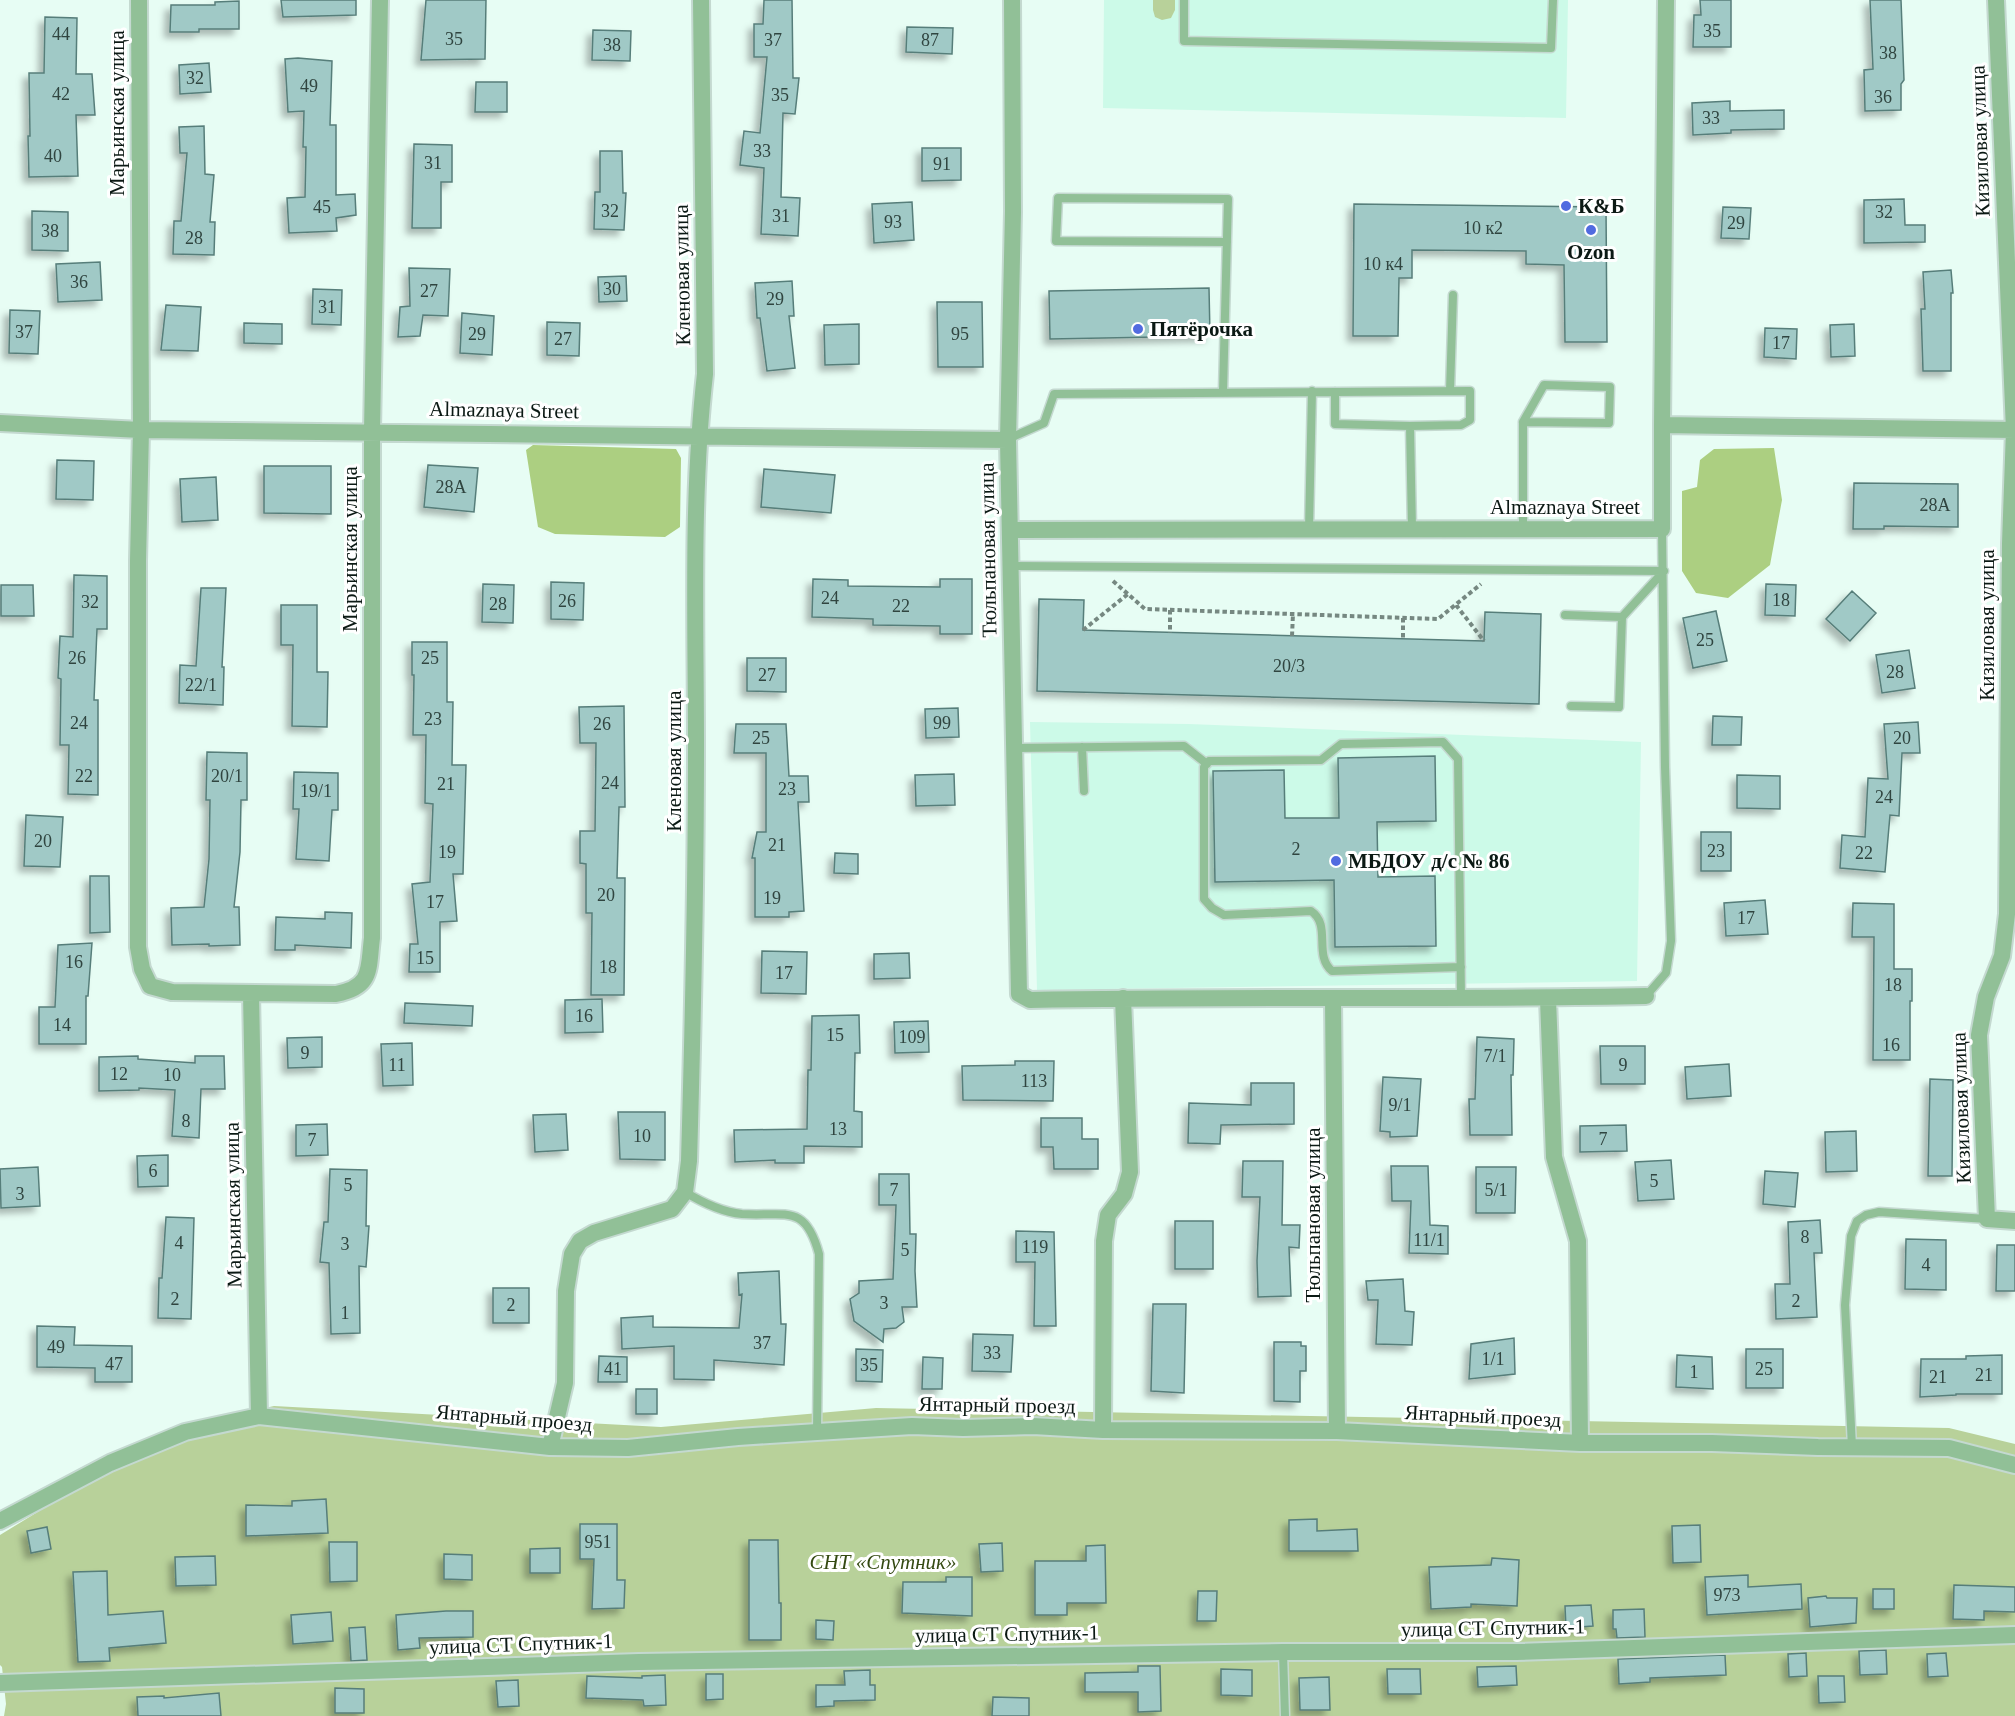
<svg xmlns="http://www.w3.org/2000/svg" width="2015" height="1716" font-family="Georgia,serif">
<defs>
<filter id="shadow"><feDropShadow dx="-5.5" dy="5.5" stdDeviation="3" flood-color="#0004"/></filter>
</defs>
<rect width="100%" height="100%" fill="#e7fdf4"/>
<!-- built -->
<path fill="#ccfae8" d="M1104,0H1568L1566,118L1103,108Z
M1030,722L1189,724L1641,742L1637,981L1037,990Z"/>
<!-- green -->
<path fill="#b8d19a" d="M1153,0H1175V10L1171,18L1162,20L1155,17L1153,10Z
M274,1406L661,1427L876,1408L1949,1428L2015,1444V1716H4L6,1704L2,1667L0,1665V1535L173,1429Z"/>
<!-- forest -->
<path fill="#accf81" d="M533,445L676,449L681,458L680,527L665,537L555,534L538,527L526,450Z
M1774,448L1782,500L1770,565L1728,598L1696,593L1682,571V491L1697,487L1700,460L1714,449Z"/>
<!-- building -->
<path fill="#a0c9c6" stroke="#577e7a" stroke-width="1.5" filter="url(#shadow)" d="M281,0H356V15L283,17Z
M426,0H486L485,59L421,60Z
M764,0H792L793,78H799L795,114L783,113L781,197L800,198L798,236L761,234L764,168L740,165L744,131L760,133L767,57H754V24H763Z
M1700,0H1731V47H1693L1694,15H1701Z
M1870,0H1901L1904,80L1901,84V110L1865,111L1864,70L1873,69Z
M239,1V29H199V32H170L171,5H215V2Z
M45,17L77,18L76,74H92L95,115H76L78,176L29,177L28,136H30L29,73H44Z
M907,27L953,28L952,54L906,52Z
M593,30L631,31L630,61L592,60Z
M298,58L332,61L330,125H336V195L355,194L356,215L336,218L337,231L289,233L287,198L305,197L306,147H303L304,111L288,112L285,59Z
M209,63L211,92L180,94L179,65Z
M476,82H507V112H475Z
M1730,101V111L1784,110V129L1731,130V133L1693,135L1692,103Z
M204,126L205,174L214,175L210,222H215L214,255L173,254L174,221H181L187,153H180L179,127Z
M414,144L452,145V182H441V228H412Z
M922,148H961V180L922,181Z
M600,151H622L623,193H626L624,230L594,229L595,192H600Z
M1904,199L1905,225H1925V242L1864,243V200Z
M912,202L914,240L874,243L872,204Z
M1354,204L1606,207L1607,342H1565L1564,265L1526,264V251L1412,250V278H1399L1398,336H1353Z
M1723,207L1751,208L1749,239L1721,238Z
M32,211L68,212V251L32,250Z
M100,262L102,300L58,302L56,264Z
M409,268L450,269L448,316L423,315L420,336L398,337L400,307L410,306Z
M1951,270L1953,293H1951V371H1923L1921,309H1925L1923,272Z
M626,276L627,301L599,302L598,277Z
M792,281L794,316H789L795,368L767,371L760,318H757L755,283Z
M1209,288L1210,336L1050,339L1049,291Z
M313,289L342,290L341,325L312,324Z
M937,302H982L983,367H938Z
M166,305L201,307L198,351L161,350Z
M10,310L40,311L38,354L9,353Z
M462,313L494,316L492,355L460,353Z
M547,322L580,323L579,356L547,355Z
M244,323L282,324V344L244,343Z
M859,324V364L825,365L824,325Z
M1854,324L1855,356L1831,357L1830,325Z
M1765,328L1797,329L1796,359L1764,357Z
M57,460L94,461L93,500L56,499Z
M428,465L478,468L474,512L424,507Z
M264,466H331V514L264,513Z
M764,469L835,475L831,513L761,507Z
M216,477L218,520L182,522L180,479Z
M1854,483L1958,484V527L1884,526V529H1853Z
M74,575L107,576V629H97L94,700H98V795L68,794L69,745H60L61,679L58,678L60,636L73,637Z
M813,579L848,580V586L940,587V579H972V634H940V626L873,625V619L812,617Z
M551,582L584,583L583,620L551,619Z
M483,584L514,585L513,623L482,622Z
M1766,584L1796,585L1795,616L1765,615Z
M1,585H33L34,616H1Z
M201,588H226L222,667H224L223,705L179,703L180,665L196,666Z
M1852,591L1876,613L1850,641L1826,619Z
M1039,599L1084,600L1083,630L1484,641L1485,612L1541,614L1539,704L1037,691Z
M281,605H317V672H328L327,727L292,726L293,645H281Z
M1716,611L1727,661L1693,668L1683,618Z
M412,642H447V702H453L452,765H466L463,874H453L457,921L440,922V972H409L410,944H418L412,884L430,882L433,804L425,803L426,735H413L414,675H412Z
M1909,650L1915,688L1882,693L1876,655Z
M747,658H786V692L747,691Z
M624,706L625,807H619L617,878H625L624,995H591L592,913H586V864L580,863V831H595L596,743H580L579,707Z
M958,708L959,737L926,738L925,709Z
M1713,716L1742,717L1741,745H1712Z
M1918,722L1920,753H1902L1899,816L1890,815L1885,872L1840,868L1842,835L1865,837L1868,778L1888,779L1884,724Z
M736,724H786L789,776H808L809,802H798L804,911L789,912V917H755V858H752L757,832H766V753H734Z
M207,752L247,753V800H241L240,852L234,907H239L240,945L209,946V944L172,945L171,908L204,907L209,859L210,800H206Z
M1435,756L1436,821L1377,822L1378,877L1435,876L1436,946L1335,947L1334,880L1215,882L1213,771L1284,770L1285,818H1339L1338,758Z
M294,772L338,773V810H332L329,861L296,859L299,809H293Z
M954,774L955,805L916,806L915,775Z
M1737,775L1780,776V809L1737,808Z
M26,815L63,817L60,867L24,866Z
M1701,832H1731V871H1701Z
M835,853L858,854V874L834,873Z
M90,876H109L110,932L90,933Z
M1765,900L1768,934L1726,936L1724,903Z
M1853,903L1894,904V969H1912V1001H1910V1060H1873L1874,937H1852Z
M325,912L352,913L351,948L295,945V950H275L276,917L325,919Z
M92,943L88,996H86V1044H39V1007H55L58,945Z
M762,951L807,952L806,994L761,993Z
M909,953L910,978L874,979V954Z
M602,999L603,1032L565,1033V1000Z
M405,1003L473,1006L472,1026L404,1023Z
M859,1015L860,1053H855L854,1111L862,1112V1147L804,1146V1163H775V1160L735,1162L734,1130L807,1129L808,1070H811L812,1016Z
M928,1021L929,1052L895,1053L894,1022Z
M322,1037V1067L288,1068L287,1038Z
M1477,1037L1514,1039L1513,1075H1511L1512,1135H1470L1469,1099H1475Z
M412,1043L413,1085L383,1086L381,1044Z
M1600,1046H1645V1084H1601Z
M138,1056V1059L195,1063V1056H224L225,1089H201L199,1138L172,1136L175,1090L139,1088V1090L99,1091V1057Z
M1015,1061H1054L1053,1101L963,1100L962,1066L1015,1065Z
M1729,1064L1731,1096L1687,1099L1685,1067Z
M1383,1077L1421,1079L1417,1136L1390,1137V1132L1380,1131Z
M1930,1079L1953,1080L1952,1176H1928Z
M1251,1083H1294V1124L1221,1125L1220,1144L1188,1143L1189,1103L1251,1105Z
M618,1112H665V1160L620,1159Z
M566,1114L568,1150L535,1152L533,1115Z
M1041,1118H1082V1139H1098V1169H1054L1053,1147H1041Z
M327,1124L328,1155L296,1156V1125Z
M1626,1125L1627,1151L1580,1152V1126Z
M1856,1131L1857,1171L1826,1172L1825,1132Z
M168,1155V1186L138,1187L137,1156Z
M1671,1160L1674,1199L1638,1201L1635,1162Z
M1243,1161H1283L1282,1225H1300L1299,1248L1289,1247L1291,1296L1258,1297L1257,1261L1260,1197H1242Z
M1391,1166H1428L1430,1225L1448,1226V1254L1409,1253L1411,1201H1392Z
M38,1167L40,1206L1,1208L0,1169Z
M1476,1167H1516L1515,1213H1476Z
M330,1169L367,1170L366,1226H369L366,1267L359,1266L360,1333L331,1334L329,1263L320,1262L324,1222H328Z
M1765,1171L1798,1173L1795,1207L1763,1204Z
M879,1174H909L910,1234H916L915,1271L917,1307H902L904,1322L896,1328L884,1329L883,1342L854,1321L850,1299L859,1293V1281L893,1279L896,1205H879Z
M166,1217L194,1218L191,1319L158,1318L159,1278H162Z
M1820,1220L1822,1253H1814L1817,1317L1776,1319L1775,1284H1790L1788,1222Z
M1175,1221H1213V1269H1175Z
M1016,1231L1054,1232L1056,1326H1034L1035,1262H1016Z
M1906,1239L1946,1240V1290L1905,1289Z
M1997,1245H2015V1291H1996Z
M779,1271L781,1324H786L784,1365L714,1360V1380L674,1379V1346L622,1349L621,1318L653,1316V1327L739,1328L742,1294L739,1295L738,1273Z
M1403,1279L1405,1311L1414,1312L1412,1345L1376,1344L1378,1300H1368L1366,1281Z
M493,1288H529V1323H493Z
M1153,1304H1186L1184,1393L1151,1391Z
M37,1326L75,1327L74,1345L132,1346V1382H95V1368L37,1367Z
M973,1334L1013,1335L1011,1372L972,1371Z
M1514,1338L1515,1374L1469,1379L1471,1344Z
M1274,1342H1301V1346H1306V1371H1300V1402L1274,1401Z
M856,1349L883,1350L882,1382L856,1381Z
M1746,1349H1783V1388H1746Z
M1677,1355L1712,1357L1713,1389L1676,1387Z
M2002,1355V1394H1956V1395L1920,1397L1921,1359H1966V1356Z
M599,1356L627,1357V1382H598Z
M923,1357L943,1358L942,1389H922Z
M636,1389H657V1414H636Z
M326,1499L328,1533L246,1536V1505L292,1506V1501Z
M1317,1519V1531L1357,1529L1358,1551H1289V1520Z
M580,1524H617V1580H625L624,1608L592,1609L594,1559H580Z
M1700,1525L1701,1562L1673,1563L1672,1526Z
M47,1527L51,1549L31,1553L27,1531Z
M749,1540H778L779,1603H781V1640H749Z
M329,1542H357V1581L330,1582Z
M1002,1543L1003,1571L981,1572L979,1544Z
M1105,1545L1106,1603H1067V1615H1035V1561H1086V1546Z
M560,1548V1573H530V1549Z
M444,1554L472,1555V1580L444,1579Z
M215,1556L216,1585L176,1586L175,1557Z
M1492,1558L1519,1560L1517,1606L1471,1604V1607L1431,1609L1429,1567L1491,1565Z
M107,1571L108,1615L163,1611L166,1643L109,1648L110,1661L78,1662L73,1572Z
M1748,1575V1587L1801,1584L1802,1609L1707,1615L1705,1577Z
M946,1577H972V1616L902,1613L903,1582H946Z
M1954,1585L2015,1587V1612L1984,1611V1620L1953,1619Z
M1873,1589H1894V1609H1873Z
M1198,1591H1217L1216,1621H1197Z
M1826,1596L1827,1598H1857L1856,1623L1810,1627L1808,1598Z
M1591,1605L1593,1626L1566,1628L1565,1606Z
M1644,1609L1645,1637L1617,1638L1616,1629H1613V1610Z
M446,1611H473V1637L419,1638L420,1648L398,1650L396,1615Z
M331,1612L333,1641L293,1644L291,1615Z
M816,1620L834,1621L833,1640L816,1639Z
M365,1627L367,1660L351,1661L349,1628Z
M1886,1650L1887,1674L1860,1675L1859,1651Z
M1806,1653L1807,1676L1789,1677L1788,1654Z
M1946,1653L1948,1676L1928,1677L1927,1654Z
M1725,1655L1726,1675L1650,1678V1682L1619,1684L1618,1659Z
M1138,1666H1160L1161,1711L1138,1712V1692H1085V1673L1138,1672Z
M1516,1666L1517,1685L1478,1687L1477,1667Z
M1221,1669L1252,1670V1696L1221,1695Z
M1387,1669H1420L1421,1694H1388Z
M870,1670V1685H875V1700L834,1701V1706L816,1707V1685H845L844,1671Z
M706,1674H723V1699L706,1700Z
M665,1675L666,1705L644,1706L643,1700L586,1698L587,1676L642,1678V1676Z
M1818,1676H1844L1845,1702L1819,1703Z
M1329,1677L1330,1710H1300L1299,1678Z
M518,1680L519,1706L498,1707L496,1681Z
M335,1688L364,1689V1713H335Z
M219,1693L221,1716H138L137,1697L164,1696V1698Z
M993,1697L1029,1698V1716H992Z"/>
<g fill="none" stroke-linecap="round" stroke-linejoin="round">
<!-- service casing -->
<g stroke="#c4d9d0" stroke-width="11">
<path id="service" d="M1184,0V41L1551,48L1553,0
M1450,391L1453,295
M1223,392L1228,199L1058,198L1056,241L1227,242
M1335,392V424L1410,426
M1008,439L1044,423L1054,394L1470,391V420L1461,425L1410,426L1412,529
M1309,529L1312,391
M1523,529V422L1609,423L1610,387L1544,385L1523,422
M1011,566L1664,571
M1565,615L1622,617L1664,571
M1571,706L1619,707L1622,617
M1082,747L1084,791
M1014,748L1184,746L1207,764
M1461,967L1332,971C1313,955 1332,925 1311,911L1224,915L1212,908L1204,899V767L1209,761L1321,760L1341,744L1443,742L1458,759L1461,998
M1646,996L1666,973L1671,941L1665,767L1662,529
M685,1192C703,1203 721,1212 742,1214C785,1217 805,1202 819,1254L817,1433
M1852,1447L1845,1305L1851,1236L1857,1221L1866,1215L1879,1212L1987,1219
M1283,1652L1285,1716"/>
</g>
<!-- minor casing -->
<g stroke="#c4d9d0" stroke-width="20">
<path id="minor" d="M139,0L141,430L138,561V947L142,969L150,986L172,992L336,994C373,987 368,969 372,938V431L380,0
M1012,0L1013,212L1008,440L1019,994L1030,1000C1235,996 1440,1000 1646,996
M1996,0L2014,430L2010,544L2007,914L2002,956L1986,997L1979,1035L1987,1219L2015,1221
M0,423L141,430L1008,440
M1662,425L1666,0
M1010,530L1662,529V425L2015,430
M251,993L259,1416
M1333,998L1337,1431
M1548,999L1554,1157L1578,1241L1580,1443
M1103,1430L1104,1241L1108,1215L1124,1194L1130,1172L1123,998
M550,1447L565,1383L566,1291L572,1254L580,1241L594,1233L672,1209L685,1192L689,1161C693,1023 696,885 696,747C696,623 691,497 705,374L701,0
M0,1521L110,1463L185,1432L259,1416L550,1447L628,1448L738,1437L912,1426L963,1428L1033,1426L1103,1430L1337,1431L1580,1443H1712L1818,1447L1949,1448L2015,1465
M0,1683L639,1662L1283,1652H1516L2015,1635"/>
</g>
<!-- path -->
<path stroke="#768881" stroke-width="4" stroke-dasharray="4.5 3" stroke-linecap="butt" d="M1113,581L1145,609L1438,619L1481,584
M1456,605L1484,641
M1170,610V633
M1403,618V639
M1083,630L1128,594
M1292,636L1293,614"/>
<!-- service -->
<use href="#service" stroke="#91c097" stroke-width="8"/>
<!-- minor -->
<use href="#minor" stroke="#91c097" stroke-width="16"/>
</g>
<!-- markers -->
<g fill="#516be0" stroke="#fff" stroke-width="2">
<circle cx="1566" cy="206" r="6"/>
<circle cx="1591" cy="230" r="6"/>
<circle cx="1138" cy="329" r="6"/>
<circle cx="1336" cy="861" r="6"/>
</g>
<g text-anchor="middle" stroke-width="6" stroke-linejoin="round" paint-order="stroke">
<!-- number labels -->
<g font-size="18" fill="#304540">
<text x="1712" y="37">35</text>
<text x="61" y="40">44</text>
<text x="454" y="45">35</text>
<text x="773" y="46">37</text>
<text x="930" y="46">87</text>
<text x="612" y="51">38</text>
<text x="1888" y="59">38</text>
<text x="195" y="84">32</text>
<text x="309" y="92">49</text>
<text x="61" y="100">42</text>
<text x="780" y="101">35</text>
<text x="1883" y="103">36</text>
<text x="1711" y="124">33</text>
<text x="762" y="157">33</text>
<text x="53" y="162">40</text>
<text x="433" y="169">31</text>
<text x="942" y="170">91</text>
<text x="322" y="213">45</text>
<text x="610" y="217">32</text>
<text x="1884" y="218">32</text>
<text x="781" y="222">31</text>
<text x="893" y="228">93</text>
<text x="1736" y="229">29</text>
<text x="1483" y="234">10 к2</text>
<text x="50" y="237">38</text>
<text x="194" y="244">28</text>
<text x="1383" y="270">10 к4</text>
<text x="79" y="288">36</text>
<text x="612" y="295">30</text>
<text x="429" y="297">27</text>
<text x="775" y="305">29</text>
<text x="327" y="313">31</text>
<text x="24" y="338">37</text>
<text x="477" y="340">29</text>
<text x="960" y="340">95</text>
<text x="563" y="345">27</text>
<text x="1781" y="349">17</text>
<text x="451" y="493">28А</text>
<text x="1935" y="511">28А</text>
<text x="830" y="604">24</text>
<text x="1781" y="606">18</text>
<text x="567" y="607">26</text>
<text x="90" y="608">32</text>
<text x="498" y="610">28</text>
<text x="901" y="612">22</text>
<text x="1705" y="646">25</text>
<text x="77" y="664">26</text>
<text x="430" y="664">25</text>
<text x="1289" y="672">20/3</text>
<text x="1895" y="678">28</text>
<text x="767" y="681">27</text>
<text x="201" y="691">22/1</text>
<text x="433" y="725">23</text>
<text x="79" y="729">24</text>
<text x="942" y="729">99</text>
<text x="602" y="730">26</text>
<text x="761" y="744">25</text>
<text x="1902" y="744">20</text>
<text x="84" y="782">22</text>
<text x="227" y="782">20/1</text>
<text x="610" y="789">24</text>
<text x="446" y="790">21</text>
<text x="787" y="795">23</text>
<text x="316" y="797">19/1</text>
<text x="1884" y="803">24</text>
<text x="43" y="847">20</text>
<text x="777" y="851">21</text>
<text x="1296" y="855">2</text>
<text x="1716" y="857">23</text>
<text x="447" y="858">19</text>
<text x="1864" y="859">22</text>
<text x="606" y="901">20</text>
<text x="772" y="904">19</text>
<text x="435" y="908">17</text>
<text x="1746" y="924">17</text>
<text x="425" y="964">15</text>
<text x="74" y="968">16</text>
<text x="608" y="973">18</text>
<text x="784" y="979">17</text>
<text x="1893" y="991">18</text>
<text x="584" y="1022">16</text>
<text x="62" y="1031">14</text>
<text x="835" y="1041">15</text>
<text x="912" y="1043">109</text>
<text x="1891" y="1051">16</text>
<text x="305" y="1059">9</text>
<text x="1495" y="1062">7/1</text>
<text x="397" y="1071">11</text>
<text x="1623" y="1071">9</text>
<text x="119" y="1080">12</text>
<text x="172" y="1081">10</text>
<text x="1034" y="1087">113</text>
<text x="1400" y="1111">9/1</text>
<text x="186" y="1127">8</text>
<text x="838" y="1135">13</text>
<text x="642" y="1142">10</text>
<text x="1603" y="1145">7</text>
<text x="312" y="1146">7</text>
<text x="153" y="1177">6</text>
<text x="1654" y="1187">5</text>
<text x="348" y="1191">5</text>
<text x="894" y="1196">7</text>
<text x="1496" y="1196">5/1</text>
<text x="20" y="1200">3</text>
<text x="1805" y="1243">8</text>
<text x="1429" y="1246">11/1</text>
<text x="179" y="1249">4</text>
<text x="345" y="1250">3</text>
<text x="1035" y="1253">119</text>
<text x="905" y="1256">5</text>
<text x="1926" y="1271">4</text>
<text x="175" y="1305">2</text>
<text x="1796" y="1307">2</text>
<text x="884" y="1309">3</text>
<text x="511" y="1311">2</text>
<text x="345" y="1319">1</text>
<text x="762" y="1349">37</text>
<text x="56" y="1353">49</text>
<text x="992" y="1359">33</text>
<text x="1493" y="1365">1/1</text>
<text x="114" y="1370">47</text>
<text x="869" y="1371">35</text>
<text x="613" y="1375">41</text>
<text x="1764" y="1375">25</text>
<text x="1694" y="1378">1</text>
<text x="1984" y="1381">21</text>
<text x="1938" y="1383">21</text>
<text x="598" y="1548">951</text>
<text x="1727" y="1601">973</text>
</g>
<!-- street labels -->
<g font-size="21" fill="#0b1914" stroke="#fff">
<text transform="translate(117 113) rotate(-90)" y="7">Марьинская улица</text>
<text transform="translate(1980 141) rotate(-92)" y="7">Кизиловая улица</text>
<text transform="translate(682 275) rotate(-91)" y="7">Кленовая улица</text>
<text transform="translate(504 410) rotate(1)" y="7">Almaznaya Street</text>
<text x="1565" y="514">Almaznaya Street</text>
<text transform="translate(350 549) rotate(-90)" y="7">Марьинская улица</text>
<text transform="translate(988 550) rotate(-91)" y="7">Тюльпановая улица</text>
<text transform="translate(1987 625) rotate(-90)" y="7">Кизиловая улица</text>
<text transform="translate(674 761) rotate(-90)" y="7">Кленовая улица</text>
<text transform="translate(1961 1108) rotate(-92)" y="7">Кизиловая улица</text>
<text transform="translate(233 1205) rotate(-91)" y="7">Марьинская улица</text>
<text transform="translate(1313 1215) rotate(-90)" y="7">Тюльпановая улица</text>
<text transform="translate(997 1405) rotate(1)" y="7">Янтарный проезд</text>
<text transform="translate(1483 1416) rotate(3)" y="7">Янтарный проезд</text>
<text transform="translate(514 1418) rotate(5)" y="7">Янтарный проезд</text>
<text transform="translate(1493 1628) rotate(-1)" y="7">улица СТ Спутник-1</text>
<text transform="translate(1007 1634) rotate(-1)" y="7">улица СТ Спутник-1</text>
<text transform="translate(521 1644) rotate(-2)" y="7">улица СТ Спутник-1</text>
</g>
<!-- poi labels -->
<g font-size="21" font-weight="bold" fill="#0b1914" stroke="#fff" text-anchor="start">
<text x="1578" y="213">К&amp;Б</text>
<text x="1591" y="259" text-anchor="middle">Ozon</text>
<text x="1150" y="336">Пятёрочка</text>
<text x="1348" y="868">МБДОУ д/с № 86</text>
</g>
<!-- park labels -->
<g font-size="21" font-style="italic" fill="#344a12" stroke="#fff">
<text x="883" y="1569">СНТ «Спутник»</text>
</g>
</g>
</svg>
